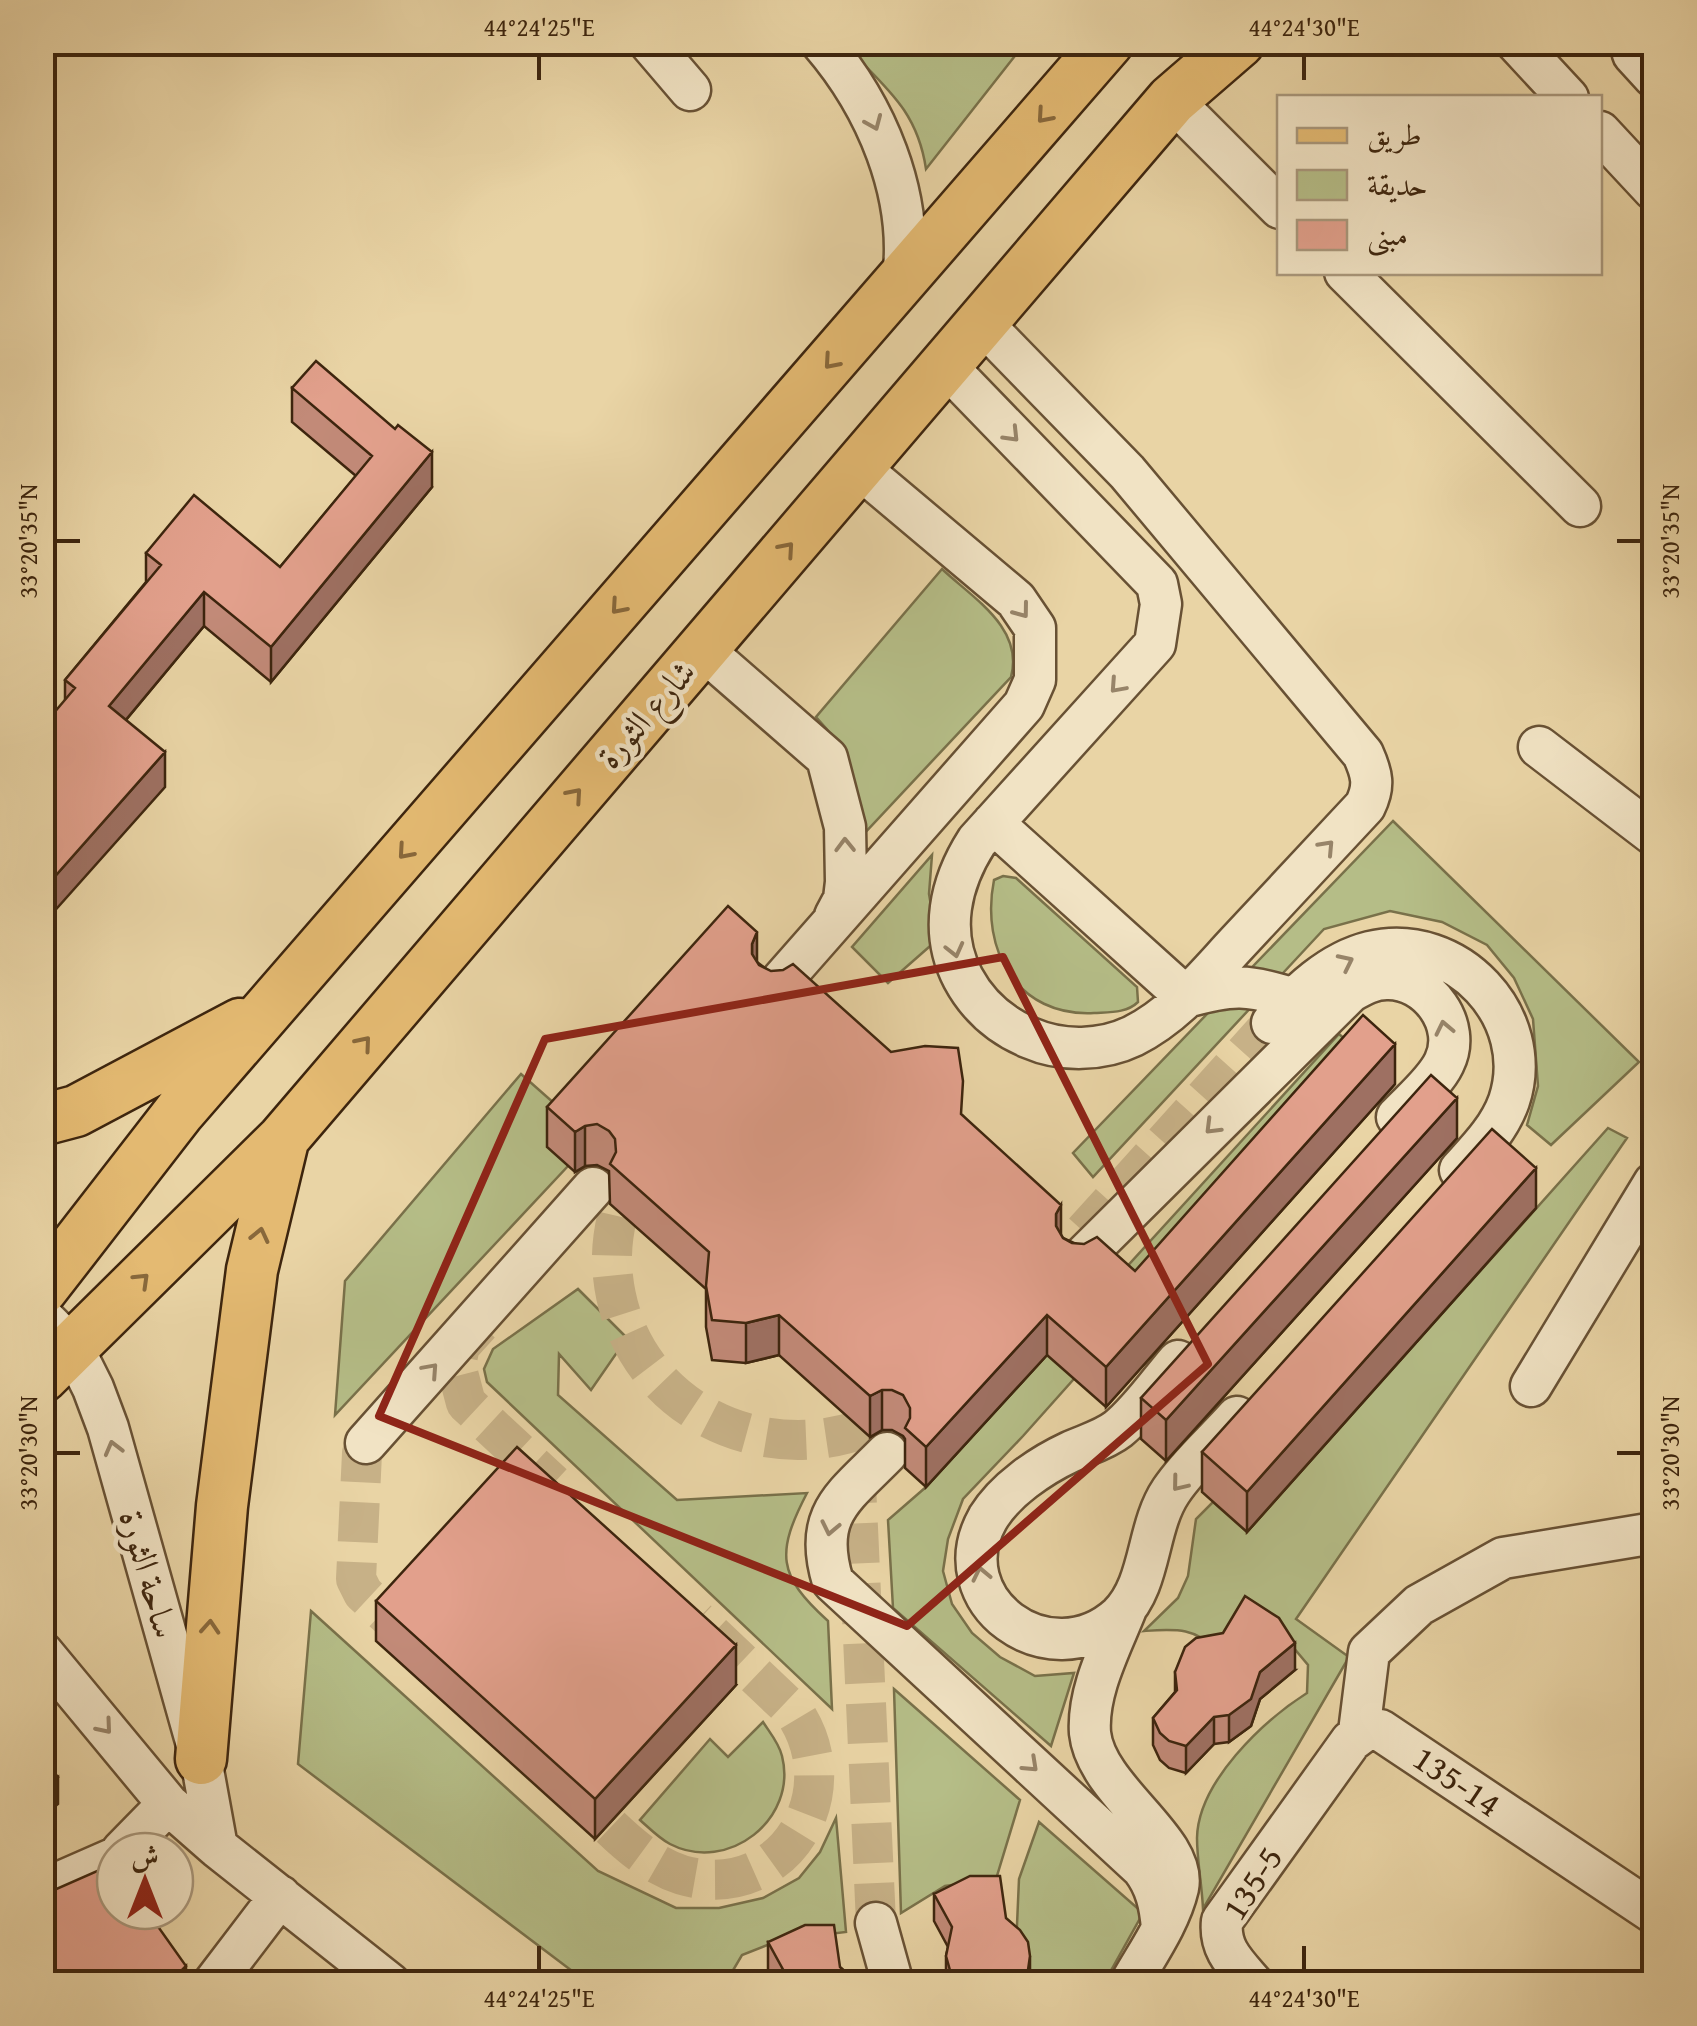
<svg xmlns="http://www.w3.org/2000/svg" width="1697" height="2026" font-family="'Gentium Book Plus',Amiri,serif">
<rect width="100%" height="100%" fill="#e9d4a5"/>
<filter id="stains"><feTurbulence type="fractalNoise" baseFrequency=".002" numOctaves="4"/><feColorMatrix values="0 0 0 0 .2 0 0 0 0 .09 0 0 0 0 .02 0 0 0 .5 -.17"/></filter>
<radialGradient id="worn" r=".72"><stop offset=".6" stop-color="#630" stop-opacity="0"/><stop offset="1" stop-color="#630" stop-opacity=".3"/></radialGradient>
<!-- green -->
<path fill="#b5bd87" stroke="#79714a" stroke-width="2.5" d="M843,43H1025L926,169C917,108 883,86 843,43Z
M942,569C974,599 1024,628 1011,677L860,838C856,786 853,755 816,717Z
M1393,821L1639,1062L1551,1145L1527,1125L1538,1086L1533,1019L1514,978L1487,945L1442,922L1390,911L1324,929L1093,1177L1073,1153Z
M932,855L929,894L937,940L888,983L852,947Z
M1003,876L1016,878L1137,987L1138,1002C1127,1013 1110,1012 1094,1013C1017,1017 980,950 994,880Z
M1339,1034L1363,1055L1023,1436L963,1499L948,1539L943,1571L952,1604L972,1633L1000,1657L1035,1676L1074,1673L1051,1746L893,1608L888,1520L926,1487Z
M521,1074L572,1119L568,1166L335,1415L345,1281Z
M1608,1128L1627,1138L1296,1619L1349,1657L1203,1909C1202,1885 1197,1861 1197,1838C1198,1782 1263,1721 1307,1693L1308,1665L1282,1634L1218,1652C1197,1627 1175,1629 1144,1631L1178,1598L1188,1576L1196,1519L1213,1502L1247,1532Z
M578,1289L627,1338L591,1390L559,1354L558,1395L677,1500L807,1493C776,1553 777,1575 828,1621L832,1709L487,1382L484,1369L493,1349Z
M311,1611L598,1871L676,1908H719L763,1898L799,1878L820,1852L836,1818L846,1932L780,1940L742,1955L732,1972L740,1983H588L298,1764Z
M894,1689L1020,1800L996,1879L945,1886L901,1913Z
M763,1722C770,1733 779,1743 782,1756C798,1819 728,1874 670,1844C660,1839 649,1828 640,1820L710,1739L728,1757Z
M1039,1822L1143,1913L1104,1983H1030L1016,1948L1019,1879Z"/>
<g fill="none" stroke-linecap="round" stroke-linejoin="round">
<!-- minor-tunnel -->
<path stroke="#c7b187" stroke-width="40" stroke-dasharray="40 20" stroke-linecap="butt" d="M636,1159C623,1193 611,1227 612,1263C618,1416 790,1489 910,1404
M1084,1232L1272,1023
M480,1324L460,1346L456,1365L466,1403L553,1484
M366,1443L362,1453L356,1579L363,1593L417,1643
M568,1785C602,1817 637,1861 682,1875C782,1904 850,1794 794,1712L697,1620
M876,1923L856,1484L938,1394"/>
<!-- minor casing -->
<g stroke="#685134" stroke-width="45">
<path id="minor" d="M649,42L690,90
M821,42C876,106 914,194 903,279
M1516,42L1568,98
M1630,42L1633,54L1654,77
M1172,100L1280,208
M1600,132L1654,190
M1345,272L1580,506
M945,365L1157,584L1161,604L1155,644L977,841C950,883 939,932 963,978C978,1006 1001,1026 1030,1038C1062,1052 1102,1051 1133,1036C1177,1014 1207,975 1240,940C1282,895 1324,850 1365,806C1375,786 1372,774 1363,754L1127,472L981,322
M702,649L827,758L845,827L846,882L844,899L835,916
M1539,747L1654,835
M993,823L1186,997C1232,984 1248,984 1294,999
M775,988L1024,705L1035,680V628L1016,600L858,467
M1272,1023C1298,993 1330,962 1370,952C1456,931 1537,1017 1509,1101C1499,1129 1479,1149 1460,1170
M1079,1261L1350,992C1362,985 1373,979 1387,979C1428,978 1463,1025 1444,1063C1435,1082 1412,1101 1397,1117
M42,1317L73,1348L93,1388L108,1428L201,1759L217,1847
M1178,1361C1159,1383 1140,1411 1118,1429C1104,1440 1085,1445 1070,1452C1040,1466 1005,1490 988,1518C941,1601 1049,1679 1119,1616C1152,1584 1146,1528 1171,1491C1189,1464 1216,1441 1237,1417
M1531,1386L1654,1183
M366,1443L593,1188
M887,1453C844,1497 812,1514 833,1582L1142,1868C1156,1886 1160,1905 1162,1928
M1126,1609C1111,1647 1087,1691 1090,1733C1096,1791 1188,1840 1178,1888C1170,1922 1147,1954 1130,1984
M42,1652L168,1804L217,1847L390,1984
M1359,1732L1369,1652L1419,1605L1503,1558L1654,1533
M122,1851L168,1804
M42,1890L115,1858
M876,1923L893,1984
M213,1984L280,1896
M1253,1984C1235,1963 1219,1949 1222,1921L1351,1741L1367,1729L1380,1730L1654,1913"/>
</g>
<!-- major casing -->
<g stroke="#3d250e" stroke-width="55">
<path id="major" d="M42,1120L76,1111L240,1024
M42,1289L180,1111L1108,42
M42,1377L283,1139L1172,100L1239,42
M201,1759L222,1506L252,1270L283,1141"/>
</g>
<!-- minor -->
<use href="#minor" stroke="#f1e3c4" stroke-width="40"/>
<!-- major -->
<use href="#major" stroke="#e4ba72" stroke-width="50"/>
</g>
<!-- wall -->
<path fill="#c28a78" stroke="#3d250e" stroke-width="2.5" d="M292,388L432,487L271,682L204,626L126,720L165,787L65,700V680L146,582V553L280,567L356,476L292,422Z
M757,962L963,1116L1063,1238L1135,1271L1395,1084L1106,1407L1047,1355L926,1487L905,1468V1439L903,1436L892,1430H882L870,1437L779,1355L746,1363L712,1360L706,1327V1289L610,1204L609,1171L597,1165L585,1166L575,1172L547,1147V1107Z
M1457,1138L1166,1461L1141,1439V1398Z
M1536,1208L1247,1532L1202,1492V1452Z
M376,1601L736,1685L595,1839L376,1641Z
M1295,1670L1260,1699L1251,1726L1229,1742L1214,1744L1186,1773L1169,1768L1160,1760L1153,1745V1718L1175,1692V1672Z
M934,1894L1006,1918L1030,1984H946V1956L948,1947L934,1921Z
M768,1942L840,1967L857,1984H775L768,1970Z"/>
<!-- shaded-wall -->
<path fill="#9e7062" stroke="#3d250e" stroke-width="2.5" d="M432,452V487L271,682V647Z
M204,592V626L109,740V706Z
M165,752V787L42,925V891Z
M757,932V972L752,984V944Z
M1395,1044V1084L1106,1407V1367Z
M1457,1098V1138L1166,1461V1420Z
M585,1126V1166L575,1172V1132Z
M1536,1168V1208L1247,1532V1492Z
M1061,1205V1245L1056,1254V1214Z
M779,1315V1355L746,1363V1323Z
M1047,1315V1355L926,1487V1447Z
M882,1390V1430L870,1437V1396Z
M1295,1643V1670L1260,1699L1251,1726L1229,1742V1715L1260,1672Z
M736,1645V1685L595,1839V1799Z
M1214,1717V1744L1186,1773V1746Z
M58,1777V1804L42,1817V1789Z
M1030,1956V1984H1026Z
M186,1966V1984H168Z"/>
<!-- building -->
<path fill="#e2a08c" stroke="#3d250e" stroke-width="2.5" d="M316,361L395,429L398,425L432,452L271,647L204,592L109,706L165,752L42,891V727L75,688L65,680L161,565L146,553L194,495L280,567L372,456L292,388Z
M728,906L757,932L752,944V954L759,965L771,971L783,970L793,964L891,1052L925,1046L958,1048L963,1081L961,1114L1061,1205L1056,1214V1226L1063,1238L1072,1243L1084,1244L1097,1237L1135,1271L1363,1015L1395,1044L1106,1367L1047,1315L926,1447L905,1428L910,1418V1408L903,1395L892,1390H882L870,1396L779,1315L746,1323L712,1320L706,1286L709,1252L610,1164L616,1152L615,1139L609,1131L597,1124L585,1126L575,1132L547,1107Z
M1431,1075L1457,1098L1166,1420L1141,1398Z
M1492,1129L1536,1168L1247,1492L1202,1452Z
M517,1447L736,1645L595,1799L376,1601Z
M1245,1596L1279,1618L1295,1643L1260,1672L1251,1699L1229,1715L1214,1717L1186,1746L1169,1741L1160,1733L1153,1718L1177,1690L1175,1672L1185,1647L1196,1638L1223,1633Z
M42,1758L58,1777L42,1789Z
M113,1864L115,1867V1911H147L186,1966L168,1984H42V1891H52Z
M970,1876H1000L1006,1918L1020,1930L1028,1942L1030,1956L1026,1984H955L953,1981L946,1956L952,1927L934,1894Z
M805,1925H834L840,1967L854,1979L857,1984H784L786,1975L768,1942Z"/>
<!-- one-way arrows -->
<defs><path id="oneway-chevron" d="M-2-3.5L2.5 0L-2 3.5" fill="none" stroke-width="1.6" stroke-linecap="round" stroke-linejoin="round" transform="scale(2.5)"/></defs>
<g stroke="#88683b">
<use href="#oneway-chevron" transform="translate(1044 116) rotate(131)"/>
<use href="#oneway-chevron" transform="translate(831 362) rotate(131)"/>
<use href="#oneway-chevron" transform="translate(787 549) rotate(-49)"/>
<use href="#oneway-chevron" transform="translate(618 607) rotate(131)"/>
<use href="#oneway-chevron" transform="translate(575 795) rotate(-49)"/>
<use href="#oneway-chevron" transform="translate(405 852) rotate(131)"/>
<use href="#oneway-chevron" transform="translate(364 1043) rotate(-50)"/>
<use href="#oneway-chevron" transform="translate(260 1235) rotate(-77)"/>
<use href="#oneway-chevron" transform="translate(142 1280) rotate(-44)"/>
<use href="#oneway-chevron" transform="translate(210 1627) rotate(-86)"/>
</g>
<g stroke="#978469">
<use href="#oneway-chevron" transform="translate(874 123) rotate(67)"/>
<use href="#oneway-chevron" transform="translate(1012 435) rotate(46)"/>
<use href="#oneway-chevron" transform="translate(1022 611) rotate(53)"/>
<use href="#oneway-chevron" transform="translate(1117 686) rotate(132)"/>
<use href="#oneway-chevron" transform="translate(845 845) rotate(-91)"/>
<use href="#oneway-chevron" transform="translate(1327 847) rotate(-47)"/>
<use href="#oneway-chevron" transform="translate(955 950) rotate(76)"/>
<use href="#oneway-chevron" transform="translate(1346 962) rotate(-26)"/>
<use href="#oneway-chevron" transform="translate(1444 1028) rotate(-102)"/>
<use href="#oneway-chevron" transform="translate(1212 1127) rotate(135)"/>
<use href="#oneway-chevron" transform="translate(431 1370) rotate(-48)"/>
<use href="#oneway-chevron" transform="translate(113 1448) rotate(-105)"/>
<use href="#oneway-chevron" transform="translate(1179 1484) rotate(129)"/>
<use href="#oneway-chevron" transform="translate(830 1528) rotate(102)"/>
<use href="#oneway-chevron" transform="translate(981 1574) rotate(-102)"/>
<use href="#oneway-chevron" transform="translate(105 1727) rotate(50)"/>
<use href="#oneway-chevron" transform="translate(1031 1765) rotate(43)"/>
</g>
<!-- marked area -->
<path fill="none" stroke="#8f2418" stroke-width="8" stroke-linejoin="round" d="M1003,957L1208,1364L907,1626L379,1416L545,1039Z"/>
<!-- ticks -->
<path fill="none" stroke="#3d250e" stroke-width="4" d="M539,55V80M1304,55V80M55,541H80M1617,541H1642M55,1453H80M1617,1453H1642M539,1946V1971M1304,1946V1971"/>
<g text-anchor="middle" stroke-width="9" stroke-linejoin="round" paint-order="stroke">
<!-- street labels -->
<g font-size="35" fill="#3d250e" stroke="#f1e3c4">
<text transform="translate(646 714) rotate(-49)" y="12">شارع الثورة</text>
<text transform="translate(149 1574) rotate(74)" y="12">ساحة الثورة</text>
<text transform="translate(1457 1781) rotate(34)" y="12">135-14</text>
<text transform="translate(1252 1883) rotate(-57)" y="12">135-5</text>
</g>
</g>
<!-- margin -->
<rect width="1697" height="2026" fill="none" stroke="#e9d4a5" stroke-width="110"/>
<!-- legend -->
<rect x="1277" y="95" width="325" height="180" fill="#f1e3c4" stroke="#a9977b" stroke-width="2.5"/>
<rect x="1297" y="128" width="50" height="15" fill="#e4ba72" stroke="#a9977b" stroke-width="2.5"/>
<text x="1367" y="145" font-size="30" fill="#3d250e">طريق</text>
<rect x="1297" y="170" width="50" height="30" fill="#b5bd87" stroke="#a9977b" stroke-width="2.5"/>
<text x="1367" y="195" font-size="30" fill="#3d250e">حديقة</text>
<rect x="1297" y="220" width="50" height="30" fill="#e2a08c" stroke="#a9977b" stroke-width="2.5"/>
<text x="1367" y="245" font-size="30" fill="#3d250e">مبنى</text>
<!-- north arrow -->
<g transform="translate(145 1881)"><circle r="48" fill="#f1e3c4" stroke="#a9977b" stroke-width="2.5"/>
<path d="M0-8L18 38L0 25L-18 38Z" fill="#8f2418"/>
<text y="-15" font-size="28" font-weight="bold" text-anchor="middle" fill="#3d250e">ش</text>
</g>
<rect x="55" y="55" width="1587" height="1916" fill="none" stroke="#3d250e" stroke-width="4"/>
<g font-size="25" text-anchor="middle" fill="#3d250e">
<text x="539" y="36">44°24'25"E</text>
<text x="1304" y="36">44°24'30"E</text>
<text transform="translate(28 541) rotate(-90)" y="9">33°20'35"N</text>
<text transform="translate(1670 541) rotate(-90)" y="9">33°20'35"N</text>
<text transform="translate(28 1453) rotate(-90)" y="9">33°20'30"N</text>
<text transform="translate(1670 1453) rotate(-90)" y="9">33°20'30"N</text>
<text x="539" y="2007">44°24'25"E</text>
<text x="1304" y="2007">44°24'30"E</text>
</g>
<rect width="100%" height="100%" filter="url(#stains)"/>
<rect width="100%" height="100%" fill="url(#worn)"/>
</svg>
